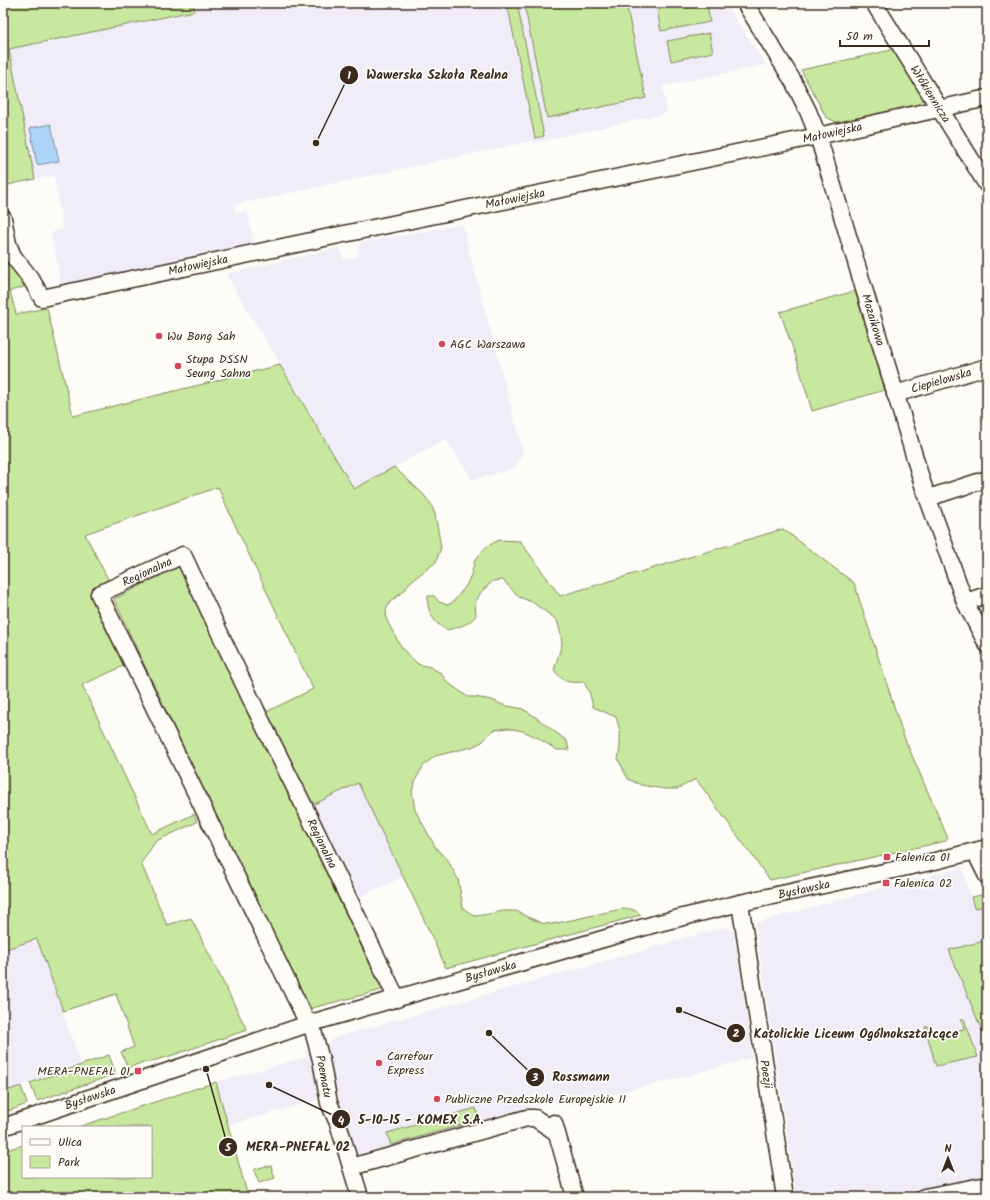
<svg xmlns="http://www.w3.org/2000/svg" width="990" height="1200" font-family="Kalam,sans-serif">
<rect width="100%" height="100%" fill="#fdfcf7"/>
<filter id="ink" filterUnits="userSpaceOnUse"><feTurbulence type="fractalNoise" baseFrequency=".025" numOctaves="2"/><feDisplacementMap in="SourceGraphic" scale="8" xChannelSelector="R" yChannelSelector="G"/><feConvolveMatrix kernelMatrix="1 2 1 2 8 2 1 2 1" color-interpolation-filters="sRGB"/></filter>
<g filter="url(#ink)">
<!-- built -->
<path fill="#f0edf9" d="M195,3H725L766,65L663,86L667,113L533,143L532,141L234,205L235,213L247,211L254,244L61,285L51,233L63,229L54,176L35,179L9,49L194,11V4Z
M462,224L523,451L515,468L473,480L445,439L355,489L226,274L336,248L340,249L343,259L353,258L359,256L358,247L360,243Z
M358,783L403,877L356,899L311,806Z
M962,868L971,897L987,894V1176L878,1197H799L796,1194L755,923L920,877V879L930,877V875Z
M724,927L734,932L753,1057L672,1080L567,1105L551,1101L353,1156L321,1099L228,1125L216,1082L307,1057L305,1050L330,1043L333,1038Z
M37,939L81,1065L3,1092V950Z"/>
<!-- green -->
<path fill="#c8e79f" stroke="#82885e" d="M3,3H195L194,4V11L9,49L35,179L3,186Z
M507,3H517L544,136L535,138Z
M524,3H626L646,98L547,118Z
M666,3H707L710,22L661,31L656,5Z
M709,33L713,52L671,61L667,41Z
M896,49L926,98L912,109L838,123L826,117L801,70Z
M3,254L24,287L10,291L16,314L47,308L73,416L280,365L354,489L394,467L423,494L431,504L435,514L441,547L436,562L409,583L405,590L390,602L386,610L387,621L399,643L407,654L418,664L430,667L441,673L447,682L468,697H475L492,700L503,705L523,709L534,716L567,741L569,750H557L538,738L523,731L507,728L494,730L482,742L472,747L435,756L424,765L417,777L412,791L415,810L436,848L448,861L458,879L463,908L474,916L489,914L503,911H516L541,923L552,924L567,921L621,909H631L636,911L641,915L446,968L425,922L358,783L310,806L266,712L313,689L235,525L218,487L85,534L111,585L95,593L128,664L82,685L152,834L194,814L197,822L156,841L141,863L167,925L191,918L247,1030L167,1057L148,1062H143L128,1068L121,1052L134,1047L116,994L63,1011L37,939L3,950Z
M855,291L885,390L812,411L797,360L780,312Z
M783,529L854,583L904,737L947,836L948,837L946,841L770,880L696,779L677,789H664L641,785L628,779L618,759L620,747V731L616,717L593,707L590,694L584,682C567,683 565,683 554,670L562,644L561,635L557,620L532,602L519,597L503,580L493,581L481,592L475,603L476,615C470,625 458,627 447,630C444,628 440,626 438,624C431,618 426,605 428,596H434L439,602L448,605L453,602L466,586L471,575L475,560L486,547L499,540L520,541L560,596Z
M180,566L382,990L308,1009L141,658L114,599Z
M987,894V908L981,907L974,908L971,897Z
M983,941L987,957V1043L949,950Z
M961,1019H964L978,1057L936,1066L925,1027L931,1026L936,1035L964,1029Z
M109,1055L116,1074L37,1101L30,1083Z
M216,1082L248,1197H3V1151L23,1145V1177H151V1127H78Z
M21,1086L27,1104L3,1113V1092Z
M476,1108L479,1120L391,1145L387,1133Z
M267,1166V1167L271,1166L275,1178L259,1183L254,1171L255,1169Z"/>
<!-- water -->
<path fill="#acd4f6" stroke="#7f90a0" d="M51,124L59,161L37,165L30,128Z"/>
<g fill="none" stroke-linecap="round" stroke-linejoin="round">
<!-- minor casing -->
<g stroke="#3b2a1e" stroke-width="19">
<g id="minor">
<path id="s1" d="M745,3L793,81L808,111L818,136L923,485L965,602L987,644"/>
<path id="s2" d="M874,3L987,185"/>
<path id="s3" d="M3,218L8,244L13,256L31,279L42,298L339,235L818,136L987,98"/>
<path id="s4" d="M895,394L987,367"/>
<path d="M928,498L987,479"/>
<path d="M965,602L987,595"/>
<path d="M975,852L987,876"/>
<path id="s5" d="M740,903L785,1197"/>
<path id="s6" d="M311,1023L321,1060L329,1103L338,1123L360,1197"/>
<path id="s7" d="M308,1024L99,594L183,555L256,710L304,806L397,999"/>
<path d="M554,1123L575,1197"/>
<path id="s8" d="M3,1127L311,1023L655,924L740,903L935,861L987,848"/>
<path d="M351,1167L527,1118H535L556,1132"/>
<path d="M924,1197L987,1185"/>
</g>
</g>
<!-- minor -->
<use href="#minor" stroke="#fdfcf7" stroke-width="16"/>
</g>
</g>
<!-- markers -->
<g fill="#d1495b" stroke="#fdfcf7" stroke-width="1.5">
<circle cx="159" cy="336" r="4"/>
<circle cx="442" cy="344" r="4"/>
<circle cx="178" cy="366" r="4"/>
<rect x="883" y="853" width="8" height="8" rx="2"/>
<rect x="882" y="879" width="8" height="8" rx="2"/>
<circle cx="379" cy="1063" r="4"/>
<rect x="134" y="1067" width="8" height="8" rx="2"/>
<circle cx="437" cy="1099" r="4"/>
</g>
<g text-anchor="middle" stroke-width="3.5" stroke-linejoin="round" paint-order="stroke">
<!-- street labels -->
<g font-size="12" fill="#3b2a1e" stroke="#fdfcf7">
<text dy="4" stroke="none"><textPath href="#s2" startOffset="107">Włókiennicza</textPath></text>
<text dy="4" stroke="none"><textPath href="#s3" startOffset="898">Małowiejska</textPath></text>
<text dy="4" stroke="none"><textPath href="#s3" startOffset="574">Małowiejska</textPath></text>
<text dy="4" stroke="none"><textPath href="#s3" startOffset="250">Małowiejska</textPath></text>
<text dy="4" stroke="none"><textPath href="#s1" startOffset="344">Mozaikowa</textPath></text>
<text dy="4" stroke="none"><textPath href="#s4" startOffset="48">Ciepielowska</textPath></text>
<text dy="4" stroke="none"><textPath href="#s7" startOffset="531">Regionalna</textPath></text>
<text dy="4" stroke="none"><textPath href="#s7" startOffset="891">Regionalna</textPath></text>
<text dy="4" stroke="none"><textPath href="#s8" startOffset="836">Bysławska</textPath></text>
<text dy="4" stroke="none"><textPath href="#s8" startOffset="512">Bysławska</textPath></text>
<text dy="4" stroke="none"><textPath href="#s5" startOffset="173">Poezji</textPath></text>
<text dy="4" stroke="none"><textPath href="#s6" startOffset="55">Poematu</textPath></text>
<text dy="4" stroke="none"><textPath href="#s8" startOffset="92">Bysławska</textPath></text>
</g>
<!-- poi labels -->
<g font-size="12" fill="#3b2a1e" stroke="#fdfcf7" text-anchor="start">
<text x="167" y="340">Wu Bong Sah</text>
<text x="450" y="348">AGC Warszawa</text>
<text x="186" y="363">Stupa DSSN<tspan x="186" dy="14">Seung Sahna</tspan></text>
<text x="895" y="861">Falenica 01</text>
<text x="894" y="887">Falenica 02</text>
<text x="387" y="1060">Carrefour<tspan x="387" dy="14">Express</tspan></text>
<text x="130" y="1075" text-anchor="end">MERA-PNEFAL 01</text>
<text x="445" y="1103">Publiczne Przedszkole Europejskie II</text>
</g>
</g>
<!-- callouts -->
<path fill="none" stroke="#3b2a1e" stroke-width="1.5" d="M316 143L349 75M679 1010L736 1033M489 1033L535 1077M269 1085L341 1119M206 1069L228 1147"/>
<g fill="#3b2a1e" stroke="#fdfcf7" stroke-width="1.5">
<circle cx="316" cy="143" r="4"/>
<circle cx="679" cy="1010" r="4"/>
<circle cx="489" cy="1033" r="4"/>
<circle cx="269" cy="1085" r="4"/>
<circle cx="206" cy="1069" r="4"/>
<circle cx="349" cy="75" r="10"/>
<circle cx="736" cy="1033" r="10"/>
<circle cx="535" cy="1077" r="10"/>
<circle cx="341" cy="1119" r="10"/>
<circle cx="228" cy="1147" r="10"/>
</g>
<g font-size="12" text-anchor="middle" font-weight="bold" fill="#fff">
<text x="349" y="79">1</text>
<text x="736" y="1037">2</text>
<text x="535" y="1081">3</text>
<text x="341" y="1124">4</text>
<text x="228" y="1151">5</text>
</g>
<g font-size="13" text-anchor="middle" font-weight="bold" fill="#3b2a1e" stroke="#fdfcf7" stroke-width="3.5" stroke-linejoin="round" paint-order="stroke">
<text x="437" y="79">Wawerska Szkoła Realna</text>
<text x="856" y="1038">Katolickie Liceum Ogólnokształcące</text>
<text x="581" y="1081">Rossmann</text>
<text x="421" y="1124">5-10-15 - KOMEX S.A.</text>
<text x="298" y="1151">MERA-PNEFAL 02</text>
</g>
<!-- margin -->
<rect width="990" height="1200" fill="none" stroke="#fdfcf7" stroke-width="16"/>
<rect x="8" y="8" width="974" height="1184" fill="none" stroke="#3b2a1e" stroke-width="1.5" filter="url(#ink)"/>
<!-- legend -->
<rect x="22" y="1126" width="130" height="52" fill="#fdfcf7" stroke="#afa8a0"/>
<rect x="30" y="1139" width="20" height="6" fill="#fdfcf7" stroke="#afa8a0"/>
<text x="58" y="1146" font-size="12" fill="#3b2a1e">Ulica</text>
<rect x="30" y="1156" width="20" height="12" fill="#c8e79f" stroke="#afa8a0"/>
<text x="58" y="1166" font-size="12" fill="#3b2a1e">Park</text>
<!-- north arrow -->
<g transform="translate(948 1158)" stroke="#fdfcf7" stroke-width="3" paint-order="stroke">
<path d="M0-3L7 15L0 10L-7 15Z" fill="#3b2a1e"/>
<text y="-6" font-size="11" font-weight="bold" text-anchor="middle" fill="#3b2a1e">N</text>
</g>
<!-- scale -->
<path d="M840 40v6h89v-6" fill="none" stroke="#3b2a1e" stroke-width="2"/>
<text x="846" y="40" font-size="12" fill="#3b2a1e" stroke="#fdfcf7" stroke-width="3" paint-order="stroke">50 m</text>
</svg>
